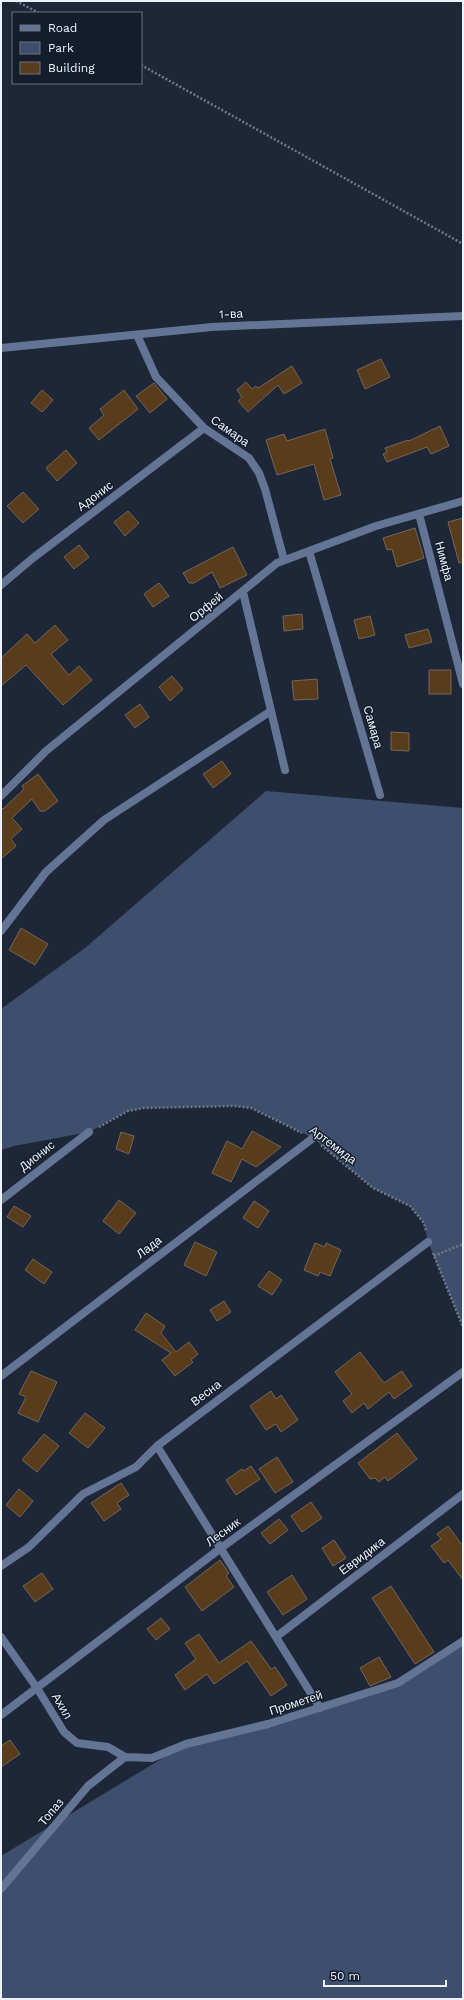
<svg xmlns="http://www.w3.org/2000/svg" width="464" height="2000" font-family="'Work Sans',sans-serif">
<rect width="100%" height="100%" fill="#1e2737"/>
<!-- green -->
<path fill="#3e4e6d" d="M266,791L463,808V1327L428,1242L424,1223L410,1206L373,1188L313,1138L251,1108L234,1106L143,1108L128,1111L89,1132L14,1146L1,1150V1009L85,948Z
M463,1641V1999H1V1856L186,1744L398,1683Z"/>
<!-- building -->
<path fill="#583c1c" stroke="#766656" d="M381,359L390,377L365,389L357,370Z
M292,366L302,383L284,394L278,385L248,412L238,401L242,397L237,390L246,382L252,389L256,386L258,388Z
M154,383L167,399L150,413L136,396Z
M42,390L53,400L42,412L31,403Z
M124,390L138,409L99,440L89,428L104,415L100,409Z
M440,426L449,446L431,454L427,447L387,462L383,454L387,452L385,448L408,440L409,441Z
M325,429L333,458L330,459L341,495L324,500L314,464L277,475L266,440L284,434L287,441Z
M66,450L77,463L57,481L46,468Z
M23,492L39,509L23,523L7,506Z
M128,511L139,523L125,536L114,522Z
M463,518V562L459,563L448,522Z
M415,528L424,558L397,567L392,549L387,550L383,538Z
M79,545L89,557L74,569L64,557Z
M233,547L247,575L220,588L212,572L194,583H189L183,573Z
M159,583L169,596L153,607L144,594Z
M302,614L303,629L284,631L283,616Z
M370,616L375,635L359,639L354,620Z
M55,625L68,640L51,654L69,675L79,666L92,680L63,705L26,665L1,686V658L27,634L35,643Z
M428,629L432,642L409,648L405,635Z
M429,670H451V694H429Z
M172,676L183,689L170,701L159,687Z
M317,679L318,699L294,700L292,681Z
M140,704L149,717L135,728L125,715Z
M391,732L409,733V751L391,750Z
M222,761L231,774L213,788L203,774Z
M38,774L58,801L45,811H40L32,799L12,818L22,829L11,839L16,846L1,859V807L3,809L24,789L22,786Z
M21,928L48,944L35,965L9,950Z
M252,1131L281,1147L256,1167L242,1159L231,1182L212,1173L227,1141L242,1149Z
M121,1132L134,1136L129,1154L116,1149Z
M119,1200L136,1213L119,1234L103,1221Z
M254,1201L269,1211L258,1228L243,1218Z
M14,1206L31,1216L23,1227L7,1217Z
M195,1242L217,1252L206,1276L184,1265Z
M315,1243L325,1247L326,1243L341,1250L330,1276L320,1272L318,1276L304,1270Z
M33,1259L52,1272L44,1284L25,1270Z
M269,1271L282,1280L272,1295L258,1286Z
M224,1301L231,1312L217,1321L210,1310Z
M146,1313L165,1326L161,1333L176,1352L189,1342L198,1354L191,1360L193,1362L175,1376L162,1360L171,1353L135,1330Z
M360,1352L384,1383L402,1371L412,1386L394,1399L389,1392L368,1409L364,1403L352,1413L343,1401L352,1394L335,1372Z
M31,1371L57,1382L38,1422L18,1413L26,1397L19,1394Z
M271,1391L276,1399L281,1395L298,1420L281,1432L276,1424L266,1430L250,1406Z
M85,1413L105,1428L88,1448L69,1433Z
M397,1433L417,1459L388,1481L385,1477L379,1482L375,1478L370,1479L358,1463Z
M44,1434L59,1446L37,1472L22,1460Z
M277,1457L293,1482L275,1493L259,1469Z
M251,1466L260,1479L236,1495L226,1480L242,1469L244,1471Z
M121,1483L129,1495L117,1503L121,1509L104,1521L91,1503Z
M19,1489L33,1501L20,1517L6,1505Z
M311,1502L322,1518L302,1532L291,1516Z
M279,1519L288,1530L270,1544L261,1533Z
M448,1526L463,1546V1580L448,1560L444,1563L431,1546L441,1539L437,1534Z
M334,1540L346,1558L333,1566L322,1548Z
M220,1560L229,1573L226,1576L234,1587L202,1611L185,1587Z
M42,1573L53,1589L35,1602L23,1586Z
M292,1575L307,1599L283,1615L267,1592Z
M391,1586L434,1652L415,1664L372,1598Z
M161,1618L170,1629L156,1640L147,1629Z
M199,1634L219,1663L251,1641L271,1669L275,1667L287,1685L271,1696L247,1661L214,1684L207,1674L185,1690L175,1675L196,1659L185,1643Z
M379,1657L391,1677L370,1686L360,1668Z
M10,1740L20,1754L1,1767V1746Z"/>
<g fill="none" stroke-linecap="round" stroke-linejoin="round">
<!-- path -->
<path stroke="#717987" stroke-width="2.5" stroke-dasharray="2 2" stroke-linecap="butt" d="M16,1L39,13
M141,65L463,244
M99,1127L128,1111L143,1108L234,1106L251,1108L302,1133
M321,1145L373,1188L410,1206L424,1223L426,1231
M433,1253L463,1327
M434,1256L463,1244"/>
<!-- minor -->
<path stroke="#637495" stroke-width="8" d="M137,335L156,377L204,428L249,458L259,473L265,489L284,560
M1,348L212,327L463,316
M419,514L463,684
M309,551L380,795
M1,585L33,558L204,428
M243,592L285,770
M1,796L46,751L277,563L376,526L463,501
M1,931L46,872L104,820L271,711
M1,1200L89,1132
M1,1376L313,1138
M157,1446L320,1708
M1,1566L29,1547L83,1494L136,1467L157,1446L428,1242
M1,1637L37,1688L64,1732L77,1743L108,1747L125,1757L152,1758L186,1744L268,1724L398,1683L463,1641
M276,1637L463,1494
M1,1715L221,1548L463,1372
M1,1889L88,1786L125,1757"/>
</g>
<g text-anchor="middle" stroke-width="3" stroke-linejoin="round" paint-order="stroke">
<!-- street labels -->
<g font-size="12" fill="#edf3fe" stroke="#151d2c">
<text transform="translate(231 314) rotate(-3)" y="4">1-ва</text>
<text transform="translate(230 431) rotate(35)" y="4">Самара</text>
<text transform="translate(95 496) rotate(-37)" y="4">Адонис</text>
<text transform="translate(444 561) rotate(75)" y="4">Нимфа</text>
<text transform="translate(206 607) rotate(-39)" y="4">Орфей</text>
<text transform="translate(373 727) rotate(74)" y="4">Самара</text>
<text transform="translate(333 1145) rotate(37)" y="4">Артемида</text>
<text transform="translate(37 1156) rotate(-38)" y="4">Дионис</text>
<text transform="translate(149 1247) rotate(-37)" y="4">Лада</text>
<text transform="translate(206 1393) rotate(-37)" y="4">Весна</text>
<text transform="translate(223 1532) rotate(-36)" y="4">Лесник</text>
<text transform="translate(362 1556) rotate(-37)" y="4">Евридика</text>
<text transform="translate(296 1703) rotate(-18)" y="4">Прометей</text>
<text transform="translate(62 1706) rotate(59)" y="4">Ахил</text>
<text transform="translate(51 1812) rotate(-50)" y="4">Топаз</text>
</g>
</g>
<!-- border -->
<rect width="464" height="2000" fill="none" stroke="#edf3fe" stroke-width="4"/>
<!-- legend -->
<rect x="12" y="12" width="130" height="72" fill="#151d2c" stroke="#6b7380"/>
<rect x="20" y="25" width="20" height="6" fill="#637495" stroke="#6b7380"/>
<text x="48" y="32" font-size="12" fill="#edf3fe">Road</text>
<rect x="20" y="42" width="20" height="12" fill="#3e4e6d" stroke="#6b7380"/>
<text x="48" y="52" font-size="12" fill="#edf3fe">Park</text>
<rect x="20" y="62" width="20" height="12" fill="#583c1c" stroke="#6b7380"/>
<text x="48" y="72" font-size="12" fill="#edf3fe">Building</text>
<!-- scale -->
<path d="M324 1980v6h122v-6" fill="none" stroke="#edf3fe" stroke-width="2"/>
<text x="330" y="1980" font-size="12" fill="#edf3fe" stroke="#151d2c" stroke-width="3" paint-order="stroke">50 m</text>
</svg>
